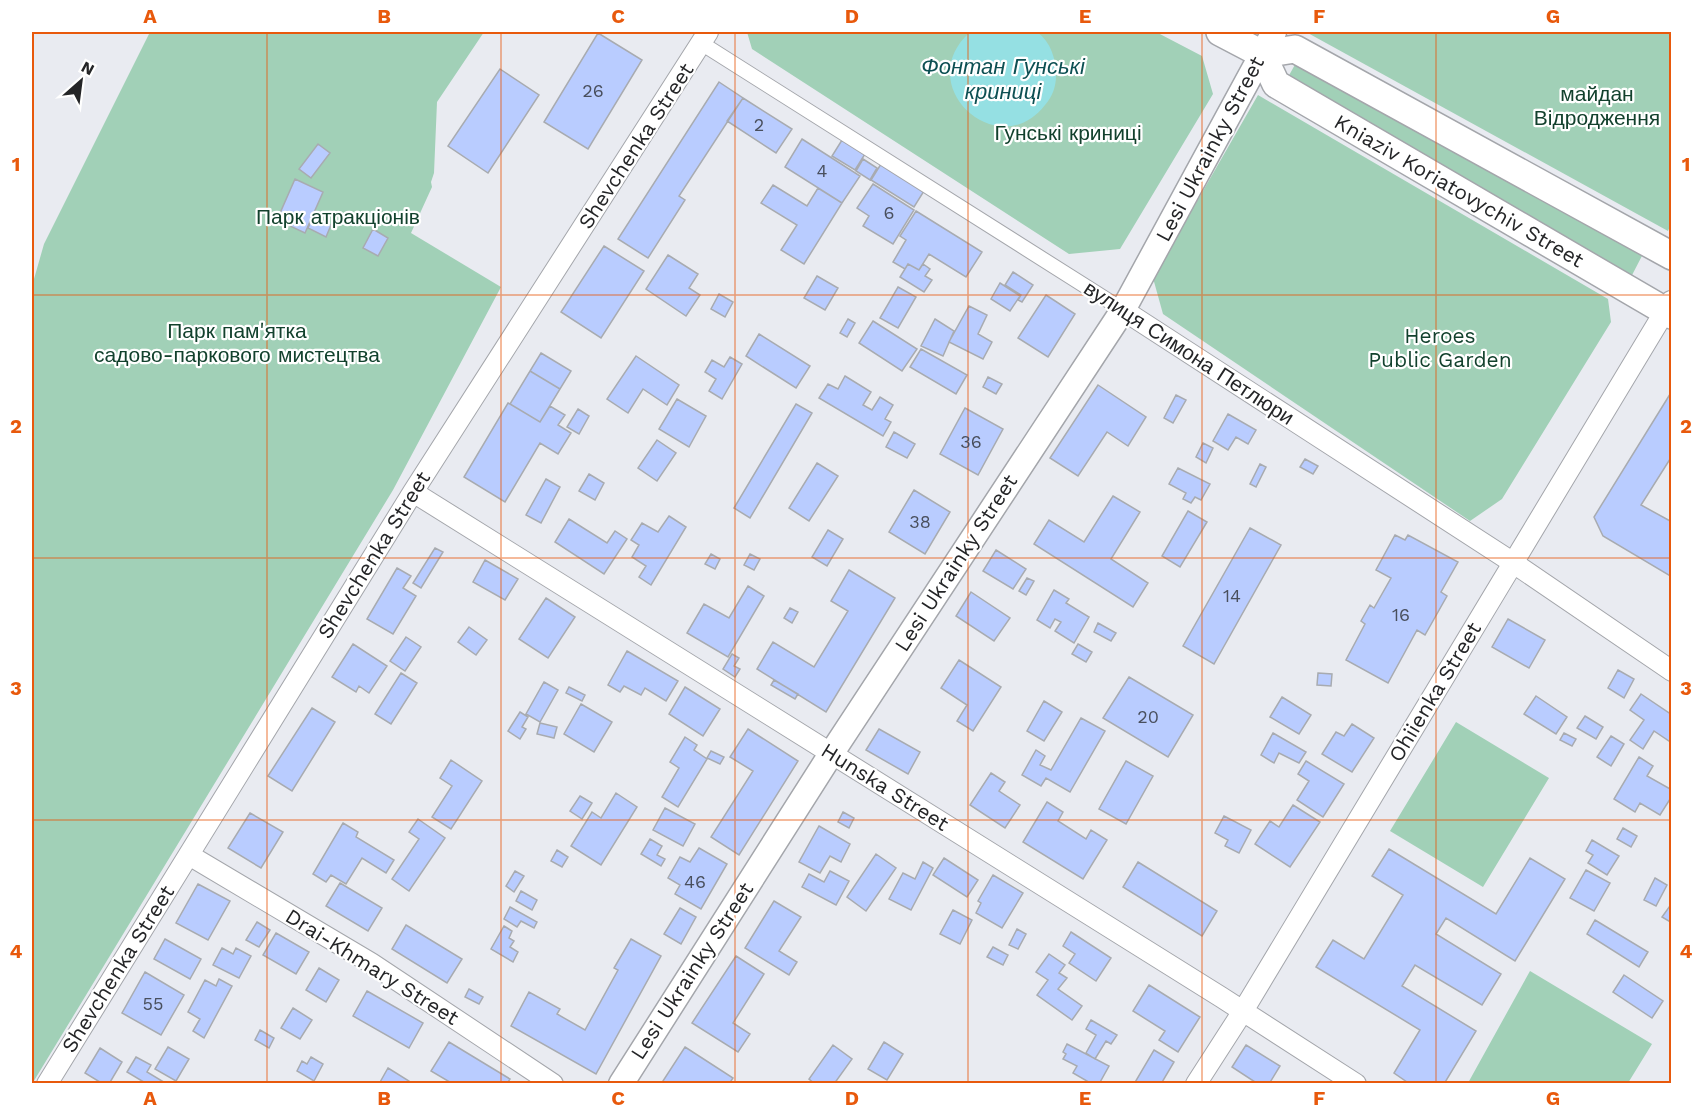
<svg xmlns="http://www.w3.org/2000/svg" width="1703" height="1115" font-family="'Work Sans',sans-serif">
<rect width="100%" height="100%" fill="#e9ebf1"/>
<!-- green -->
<path fill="#a1d0b7" d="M150,32H484L437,102L434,173L431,182L432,187L411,233L501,287L393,490L32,1084V286L44,244Z
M747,32H1156L1202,56L1213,94L1120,249L1069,254L752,49Z
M1306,32H1671V224L1668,231Z
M1297,61L1644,252L1630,279L1287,79Z
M1258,95L1608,299L1611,322L1502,499L1470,521L1163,314L1153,278Z
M1456,722L1549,778L1483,887L1390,831Z
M1530,971L1652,1044L1628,1083H1468Z"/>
<!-- water -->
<path fill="#95e0e3" d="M970,32H1037C1051,42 1056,59 1056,76C1056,87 1052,97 1045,105C999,165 910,86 970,32Z"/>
<!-- building -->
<path fill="#b9ccff" stroke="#a8abb0" stroke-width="1.5" d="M598,33L642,60L588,149L544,122Z
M500,69L539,95L488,173L448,146Z
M719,82L743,98L679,196L685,200L648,258L618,239Z
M743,98L792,129L776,153L727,121Z
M802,139L860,176L842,203L785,167Z
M842,140L865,154L855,170L832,156Z
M318,144L330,153L311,178L299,169Z
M863,159L877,168L870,180L856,171Z
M881,164L924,191L914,207L871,180Z
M295,179L323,192L305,233L277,220Z
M873,184L914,210L893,244L863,226L869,216L857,208Z
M773,185L807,206L818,188L842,203L804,264L781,250L797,225L761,203Z
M916,211L982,252L966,277L929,254L919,270L908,264L905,269L893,262L906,240L900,236Z
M313,217L331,225L326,237L308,228Z
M373,229L388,238L378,256L363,248Z
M604,246L644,271L601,338L561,312Z
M668,255L698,274L689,288L700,295L686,316L646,289Z
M908,264L919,270L923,264L930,269L925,276L932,280L924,292L900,277Z
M1013,272L1033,285L1022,302L1018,300L1021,295L1005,285Z
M817,276L838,288L825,310L804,298Z
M1000,283L1020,296L1010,311L991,299Z
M898,287L916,297L898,328L880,318Z
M719,294L733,302L725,317L711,309Z
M1046,295L1075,314L1048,357L1018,338Z
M969,306L987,315L978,334L992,342L983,359L949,342Z
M848,319L855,323L847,337L840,333Z
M935,319L954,331L943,356L921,346Z
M873,321L917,349L902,371L859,343Z
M759,334L810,366L796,388L746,356Z
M921,349L967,375L956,394L910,367Z
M541,353L571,371L560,389L530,371Z
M636,356L679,385L667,405L643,389L628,413L607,399Z
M730,357L742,364L722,399L709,391L716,379L705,372L712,360L724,367Z
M530,371L560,389L540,422L510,404Z
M845,376L871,392L863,405L872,410L880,397L893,405L885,419L891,422L883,436L819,398L828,384L838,389Z
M988,377L1002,384L996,394L983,387Z
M1098,385L1146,417L1128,446L1107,432L1078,476L1050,458Z
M1672,391V456L1641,505L1672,522V577L1603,536L1594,517Z
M1176,395L1186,400L1173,423L1164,418Z
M677,399L706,416L689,447L659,429Z
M508,403L540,422L550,406L565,415L558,425L571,433L558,454L540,443L505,502L464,477Z
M796,404L812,413L750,518L734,508Z
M965,408L1003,429L978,475L940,454Z
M578,409L589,416L579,434L567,427Z
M1228,414L1256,430L1248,444L1236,437L1228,450L1213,441Z
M894,432L915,444L907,458L886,447Z
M657,440L676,453L657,481L638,468Z
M1203,443L1213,448L1206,463L1196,457Z
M1305,459L1318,466L1313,474L1300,467Z
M817,463L838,476L809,521L789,508Z
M1260,464L1266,467L1256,487L1250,484Z
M1178,468L1210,484L1201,500L1195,497L1191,503L1183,499L1186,493L1169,484Z
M589,474L604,483L595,500L579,491Z
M546,479L560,487L541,523L526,515Z
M914,490L950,512L925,554L889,532Z
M1113,496L1140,512L1111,559L1148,583L1133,607L1034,544L1049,520L1084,542Z
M1188,511L1207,522L1180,567L1162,556Z
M669,516L686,527L651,585L639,577L646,566L632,557L639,545L631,540L642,523L658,532Z
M569,519L607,543L615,531L627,539L604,574L555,542Z
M1250,528L1281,545L1214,664L1183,646Z
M828,530L843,539L827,566L812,557Z
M1395,535L1405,540L1408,535L1458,562L1441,592L1447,596L1425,635L1417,630L1388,683L1346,660L1365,624L1361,621L1370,605L1374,608L1391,578L1376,570Z
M435,548L443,552L421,588L413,583Z
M996,550L1026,569L1013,589L983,571Z
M711,554L720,559L715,569L705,564Z
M750,554L760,559L754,570L744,565Z
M485,560L518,579L505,600L473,582Z
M397,568L411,576L403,588L416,596L393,634L367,619Z
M849,570L895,598L826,712L757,669L773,642L814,667L848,611L831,601Z
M1027,578L1034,581L1026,595L1019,591Z
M748,586L764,596L728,657L687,633L704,604L729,618Z
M1054,590L1069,599L1066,603L1089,617L1074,643L1055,631L1061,622L1055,619L1050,628L1037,620Z
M971,592L1010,618L994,641L956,616Z
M546,598L575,617L548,658L519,639Z
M790,608L798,612L792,623L784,618Z
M1508,619L1545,640L1529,668L1492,647Z
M1098,623L1116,633L1111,641L1094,632Z
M469,627L487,640L476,655L458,642Z
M406,637L421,647L405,671L390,661Z
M353,644L387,666L369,693L359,686L356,692L332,677Z
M1078,644L1092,652L1086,662L1072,654Z
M627,651L678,681L666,701L645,688L641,695L624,686L620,692L608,685Z
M732,654L739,658L734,666L740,669L735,677L723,669Z
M959,660L1001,687L973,731L957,721L967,705L941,688Z
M1618,670L1634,679L1624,698L1608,688Z
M401,673L417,683L391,724L375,714Z
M1318,673L1332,674L1331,686L1317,685Z
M1129,677L1193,715L1168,757L1103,718Z
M774,680L798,694L795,699L771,685Z
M544,682L558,690L540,722L526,714Z
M569,687L585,695L582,701L566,693Z
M685,687L720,709L703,736L669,714Z
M1641,694L1672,715V743L1654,731L1643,749L1630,740L1644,720L1630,710Z
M1536,696L1567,717L1556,734L1524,714Z
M1282,697L1311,715L1299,734L1270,717Z
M1044,701L1062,712L1044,741L1027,731Z
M581,704L612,722L594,752L564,734Z
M312,708L335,722L292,791L268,776Z
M520,712L528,717L522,727L526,729L520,739L508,731Z
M1585,716L1603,727L1596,739L1577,728Z
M1081,718L1105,731L1070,792L1046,778L1041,786L1022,775L1036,750L1045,756L1040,765L1051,770Z
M540,723L557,727L554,738L537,734Z
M1352,724L1374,738L1352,772L1322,754L1336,732L1344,736Z
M748,729L798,761L739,855L711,837L753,771L730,757Z
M879,729L920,752L908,774L866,750Z
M1273,733L1306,752L1299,763L1279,753L1274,763L1261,755Z
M1564,733L1576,739L1572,746L1560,740Z
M1611,736L1624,744L1611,766L1597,757Z
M685,737L697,745L694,750L707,759L678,807L662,797L679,768L670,762Z
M711,751L724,757L720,764L707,758Z
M1639,757L1653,766L1647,776L1672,790V796L1660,815L1640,803L1635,812L1614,799Z
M451,760L482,781L451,829L432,817L452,786L440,778Z
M1126,761L1153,776L1126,824L1099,809Z
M1306,761L1344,784L1323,817L1297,800L1309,781L1298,774Z
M991,773L1005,782L999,791L1020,805L1005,828L970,805Z
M616,793L637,807L601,865L571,846L592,812L601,818Z
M580,796L592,803L582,819L570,811Z
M1047,802L1063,812L1058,821L1086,839L1091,830L1107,840L1083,879L1023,842Z
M1293,805L1320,822L1290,867L1255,844L1270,821L1279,827Z
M665,808L695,824L683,846L653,830Z
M843,812L854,818L849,828L838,822Z
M250,813L283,832L261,868L228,848Z
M1224,816L1251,830L1239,853L1225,846L1228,840L1215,833Z
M418,819L445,838L409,891L392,879L419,839L409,832Z
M343,823L358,832L356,837L394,860L386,873L362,858L346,884L331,875L326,882L313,874Z
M819,826L850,844L841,862L830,856L820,873L799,862Z
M1623,828L1637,836L1631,847L1617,839Z
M650,839L662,846L657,855L665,859L661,866L641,854Z
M1592,840L1619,856L1607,875L1588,863L1593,855L1586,851Z
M699,848L727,864L701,909L675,894L680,885L668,878L680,857L690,862Z
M1389,849L1496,914L1530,858L1565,879L1515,961L1446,918L1436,934L1501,974L1482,1005L1415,965L1402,986L1476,1031L1444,1084H1410L1394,1073L1420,1030L1316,967L1333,940L1364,959L1403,895L1372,876Z
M557,850L568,857L562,867L551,861Z
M876,854L896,868L866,911L847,897Z
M944,858L978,880L967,897L933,875Z
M923,862L933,868L911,910L889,899L903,873L915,879Z
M1138,862L1217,911L1202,936L1123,887Z
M1586,870L1610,883L1594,911L1570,898Z
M515,871L524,876L514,892L506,886Z
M830,871L849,881L836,905L802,887L809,874L824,882Z
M993,875L1023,893L1002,928L976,913L981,903L978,901Z
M1655,878L1667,885L1656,906L1644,900Z
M340,883L382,908L368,931L326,906Z
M198,884L230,901L208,940L176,923Z
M521,891L537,900L532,910L516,901Z
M774,901L801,917L779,951L797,962L789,975L745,948Z
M1672,903V923L1662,917Z
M510,907L537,922L534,928L521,921L517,927L504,919Z
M680,908L696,917L681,944L664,934Z
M953,910L972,920L960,944L940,934Z
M1595,920L1648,952L1639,967L1587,934Z
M257,922L270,930L259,947L246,940Z
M406,925L462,959L447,983L392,949Z
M504,926L512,931L509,938L514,941L510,947L518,952L513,962L491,949Z
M1017,929L1026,934L1018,949L1009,945Z
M1071,932L1111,958L1096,981L1069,963L1075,954L1063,946Z
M276,933L309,952L296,974L263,955Z
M165,939L201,959L190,979L154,959Z
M631,939L661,956L596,1074L511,1026L529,992L560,1009L557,1014L585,1030L618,970L614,968Z
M993,947L1008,955L1003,965L987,957Z
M222,948L233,954L236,948L251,956L239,978L213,965Z
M1049,954L1065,965L1059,973L1067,978L1058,989L1082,1006L1072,1020L1037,995L1048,980L1036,972Z
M736,956L764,974L733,1023L750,1034L738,1052L692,1023Z
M319,968L339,980L326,1002L306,990Z
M145,972L184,995L161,1035L122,1013Z
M1624,975L1663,1001L1652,1018L1613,992Z
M219,979L232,986L204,1038L193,1031L200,1019L188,1012L205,980L216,986Z
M1149,985L1200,1017L1178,1052L1159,1040L1165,1031L1133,1011Z
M469,989L483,997L479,1004L465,997Z
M367,991L423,1023L409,1048L353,1016Z
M293,1008L312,1020L300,1039L281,1028Z
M1091,1020L1117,1035L1111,1044L1106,1041L1095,1059L1086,1053L1096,1035L1086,1029Z
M260,1030L274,1038L269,1048L255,1040Z
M449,1042L510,1079L507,1084H453L431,1071Z
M884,1042L903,1054L887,1080L868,1069Z
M1067,1044L1109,1066L1099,1084H1092L1073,1073L1077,1066L1063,1059L1066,1054L1063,1052Z
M833,1045L852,1059L834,1084H815L809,1079Z
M1246,1045L1280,1066L1269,1084H1258L1232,1067Z
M168,1047L189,1059L176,1081L155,1069Z
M685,1047L733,1078L729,1084H661Z
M100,1048L122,1062L109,1084H103L85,1073Z
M1154,1050L1174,1062L1161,1084H1134Z
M136,1057L151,1065L147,1072L167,1084H147L127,1072Z
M311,1057L323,1064L314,1081L297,1071L302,1061L307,1064Z
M388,1068L409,1081L408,1084H379Z"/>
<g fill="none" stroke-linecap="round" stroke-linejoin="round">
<!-- pedestrian casing -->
<g stroke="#a4a6ab" stroke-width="16">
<path id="pedestrian" d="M701,43L1123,310"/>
</g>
<!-- minor casing -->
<g stroke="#a4a6ab" stroke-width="22">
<path id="minor" d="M1123,310L1512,562L1672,671
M413,492L1221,997L1356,1084
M189,855L371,963L553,1084
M47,1084L413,492L708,32
M1196,1084L1243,1011L1671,301"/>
</g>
<!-- tertiary casing -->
<g stroke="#a4a6ab" stroke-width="27">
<path id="tertiary" d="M621,1084L831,754L1123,310L1274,32"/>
</g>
<!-- secondary casing -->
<g stroke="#a4a6ab" stroke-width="30">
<path id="secondary" d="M1220,32L1262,54L1295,49L1672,256
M1262,54L1276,84L1672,315"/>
</g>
<!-- pedestrian -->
<use href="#pedestrian" stroke="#fff" stroke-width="14"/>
<!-- minor -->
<use href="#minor" stroke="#fff" stroke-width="20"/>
<!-- tertiary -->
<use href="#tertiary" stroke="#fff" stroke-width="24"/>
<!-- secondary -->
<use href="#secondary" stroke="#fff" stroke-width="27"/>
</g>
<!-- grid -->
<path fill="none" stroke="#e8590c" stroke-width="1.5" stroke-opacity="0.55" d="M267,32V1084M501,32V1084M735,32V1084M968,32V1084M1202,32V1084M1436,32V1084M32,295H1672M32,558H1672M32,820H1672"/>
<g text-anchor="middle" stroke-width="4.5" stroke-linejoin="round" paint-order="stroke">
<!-- number labels -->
<g font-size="18" fill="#494f5d">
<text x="593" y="97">26</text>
<text x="759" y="131">2</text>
<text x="822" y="177">4</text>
<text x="889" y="219">6</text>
<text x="971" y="448">36</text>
<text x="920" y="528">38</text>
<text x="1232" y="602">14</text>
<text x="1401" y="621">16</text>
<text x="1148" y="723">20</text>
<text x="695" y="888">46</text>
<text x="153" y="1010">55</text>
</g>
<!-- park labels -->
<g font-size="21" fill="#12412d" stroke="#fff">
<text x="1597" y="101">майдан<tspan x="1597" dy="24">Відродження</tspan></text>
<text x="1068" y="140">Гунські криниці</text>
<text x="338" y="224">Парк атракціонів</text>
<text x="237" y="338">Парк пам'ятка<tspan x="237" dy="24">садово-паркового мистецтва</tspan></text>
<text x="1440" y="343">Heroes<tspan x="1440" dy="24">Public Garden</tspan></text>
</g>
<!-- street labels -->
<g font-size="21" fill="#242527" stroke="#fff">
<text transform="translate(636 146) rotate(-57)" y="7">Shevchenka Street</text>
<text transform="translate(1210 149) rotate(-62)" y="7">Lesi Ukrainky Street</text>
<text transform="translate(1459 191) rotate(30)" y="7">Kniaziv Koriatovychiv Street</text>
<text transform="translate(1189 353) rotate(33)" y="7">вулиця Симона Петлюри</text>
<text transform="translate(374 555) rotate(-58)" y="7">Shevchenka Street</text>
<text transform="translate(956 563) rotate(-57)" y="7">Lesi Ukrainky Street</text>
<text transform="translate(1435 692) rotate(-59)" y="7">Ohiienka Street</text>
<text transform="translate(885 787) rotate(32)" y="7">Hunska Street</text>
<text transform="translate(372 967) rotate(32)" y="7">Drai-Khmary Street</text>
<text transform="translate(118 969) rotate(-58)" y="7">Shevchenka Street</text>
<text transform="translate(692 971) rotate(-57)" y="7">Lesi Ukrainky Street</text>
</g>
<!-- water labels -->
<g font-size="22" font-style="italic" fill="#0d5053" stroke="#fff">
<text x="1003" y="74">Фонтан Гунські<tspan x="1003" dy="25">криниці</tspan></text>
</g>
</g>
<!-- border -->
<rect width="1703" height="1115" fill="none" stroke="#ffffff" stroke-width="66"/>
<!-- north arrow -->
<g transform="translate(81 81) rotate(28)" stroke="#ffffff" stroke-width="4.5" paint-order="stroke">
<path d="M0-4.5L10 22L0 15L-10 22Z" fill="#242527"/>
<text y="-9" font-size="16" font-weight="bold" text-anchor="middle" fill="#242527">N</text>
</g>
<rect x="33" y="33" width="1637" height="1049" fill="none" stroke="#e8590c" stroke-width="2"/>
<g font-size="20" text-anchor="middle" font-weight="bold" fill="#e8590c">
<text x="150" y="23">A</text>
<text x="384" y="23">B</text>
<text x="618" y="23">C</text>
<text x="852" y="23">D</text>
<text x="1085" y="23">E</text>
<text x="1319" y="23">F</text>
<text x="1553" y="23">G</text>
<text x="16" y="171">1</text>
<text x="1686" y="171">1</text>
<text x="16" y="433">2</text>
<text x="1686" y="433">2</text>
<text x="16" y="695">3</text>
<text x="1686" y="695">3</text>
<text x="16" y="958">4</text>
<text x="1686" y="958">4</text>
<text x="150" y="1105">A</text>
<text x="384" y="1105">B</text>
<text x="618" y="1105">C</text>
<text x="852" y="1105">D</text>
<text x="1085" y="1105">E</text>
<text x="1319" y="1105">F</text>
<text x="1553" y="1105">G</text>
</g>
</svg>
